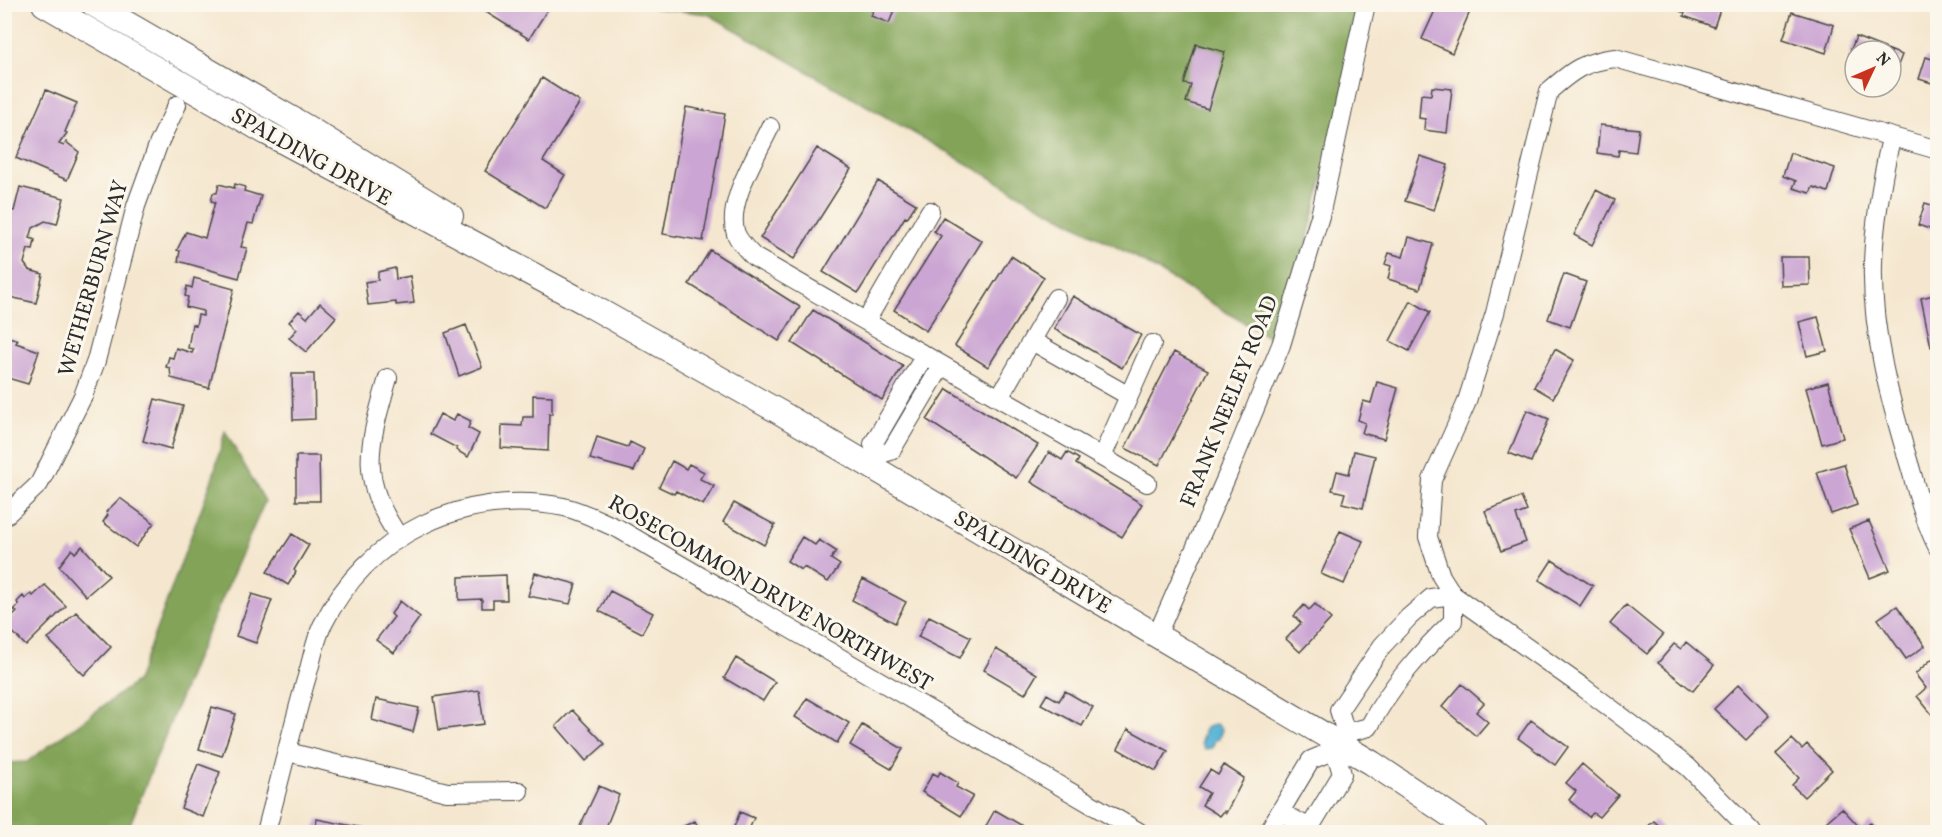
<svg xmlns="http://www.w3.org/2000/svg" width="1942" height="837" font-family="Vollkorn,serif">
<rect width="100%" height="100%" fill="#fbf7ec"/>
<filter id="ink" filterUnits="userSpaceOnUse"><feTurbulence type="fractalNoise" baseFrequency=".0167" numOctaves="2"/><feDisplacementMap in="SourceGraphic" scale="12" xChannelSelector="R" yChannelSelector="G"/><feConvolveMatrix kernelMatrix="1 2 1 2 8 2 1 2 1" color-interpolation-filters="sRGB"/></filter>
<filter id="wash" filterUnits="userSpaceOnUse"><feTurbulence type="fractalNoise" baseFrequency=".008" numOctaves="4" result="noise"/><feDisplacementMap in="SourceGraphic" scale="24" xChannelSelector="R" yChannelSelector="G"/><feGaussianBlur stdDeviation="1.35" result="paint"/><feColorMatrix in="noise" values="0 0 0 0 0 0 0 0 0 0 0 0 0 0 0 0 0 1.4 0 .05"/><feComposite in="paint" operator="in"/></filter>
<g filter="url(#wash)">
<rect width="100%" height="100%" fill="#f5e7cf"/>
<!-- forest -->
<path fill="#83a459" stroke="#576842" stroke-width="1.5" d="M654,4L1366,5L1281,345L1135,257L1033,202L708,14L654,8Z
M225,431L265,501L194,663L127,832H5V763L27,762L137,681L213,477Z"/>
<!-- water -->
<path fill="#57b3d5" stroke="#416f80" stroke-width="1.5" d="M1216,724L1222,729L1219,739L1215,740L1212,748L1204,749L1201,743L1205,728Z"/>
<g id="blocks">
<!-- building -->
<path fill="#cba5d3" d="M473,4H551L529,39Z
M856,4H897L889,23L871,16L873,11Z
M1438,4H1461L1471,9L1452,53L1422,39Z
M1662,4H1722L1714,27L1684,16L1685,13Z
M1792,12L1834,25L1826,53L1783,39Z
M1856,37L1902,55L1895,73L1891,71V51H1855V57L1849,54Z
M1196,44L1225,52L1208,109L1186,102L1191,85L1184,84Z
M1926,57L1938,61V85L1919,79Z
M542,78L580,102L543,161L565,175L545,208L485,171Z
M1432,87L1452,89L1447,133L1424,130L1425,119L1419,118L1421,94L1431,95Z
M46,90L77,103L65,132L67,133L59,144L64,146L66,142L79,152L67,180L16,158Z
M686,107L725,114L703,241L663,234Z
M1600,125L1639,129L1636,152L1619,150L1618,156L1597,153Z
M817,148L851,169L794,259L760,238Z
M1790,153L1835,168L1828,192L1813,187L1810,193L1793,188L1796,181L1783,176Z
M1420,156L1448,165L1434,210L1405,201Z
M878,181L916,204L907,218L905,217L858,293L823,272Z
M219,184L234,188L235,184L245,187L244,191L261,196L253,224L248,223L241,247L247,248L239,278L178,261L180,251L177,250L186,232L205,238L215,202L211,201L213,193H217Z
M20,187L64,198L57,224L45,221L33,228L30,238L35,240L33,250L28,249L24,263L29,270L43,274L36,303L5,296V223L8,210L14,211Z
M1596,190L1615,200L1592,245L1574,235Z
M1925,203L1938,207V232L1918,225Z
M943,217L982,241L926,331L894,310L941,236L934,231Z
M1409,237L1433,244L1420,289L1388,279L1391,266L1385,264L1389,253L1403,257Z
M710,250L800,307L779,341L689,284Z
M1011,256L1044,277L988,367L955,346Z
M1780,257H1809L1810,285L1781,286Z
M395,268L396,279L410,276L414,303L396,305V302L368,305L365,282L378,280V272Z
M1564,274L1586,282L1570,327L1548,319Z
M194,278L234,289L209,388L171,378L170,368L166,367L169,357L173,358L176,348L192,353L194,349L188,348L192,324L196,326L198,315L203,316V311L186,307L188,297L185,296L187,286L192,288Z
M1938,294V346L1931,347L1921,298Z
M1073,296L1141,335L1122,368L1054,329Z
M1411,301L1430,312L1409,351L1390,341Z
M320,303L336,317L306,352L289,338L297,329L289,322L299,311L307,318Z
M813,310L903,366L882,400L792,343Z
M1818,317L1827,351L1807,356L1799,322Z
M466,325L482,367L459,376L445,333Z
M9,337L18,340L16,343L39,351L28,384L8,378L4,383V338Z
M1555,349L1574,360L1553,398L1534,387Z
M1174,352L1208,370L1159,465L1125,448Z
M292,374H314L315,419L293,420Z
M1377,382L1398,388L1384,439L1362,433L1365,423L1358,420L1363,401L1371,403Z
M1828,382L1843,438L1822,444L1806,388Z
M947,389L1038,445L1016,478L927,420Z
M533,395L552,396V414H549L548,451L501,448L502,425L522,426L523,417H533Z
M155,399L183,406L171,449L143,441Z
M1527,410L1549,419L1531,462L1509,453Z
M440,414L453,421L457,414L471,421L468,428L479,434L468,457L456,450L457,448L430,434Z
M597,437L628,447L630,442L644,449L634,471L590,459Z
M1354,451L1375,456L1363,508L1342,503L1345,493L1332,490L1337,471L1349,474Z
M1049,452L1062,460L1067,452L1079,459L1076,464L1142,504L1122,537L1031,482Z
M296,456H319L320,501H296Z
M672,461L686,469L689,464L704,472L700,479L714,486L703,505L676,491L674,494L659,487Z
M1844,464L1857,505L1831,514L1817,472Z
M1521,497L1527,511L1516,515L1526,542L1501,551L1485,511Z
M120,498L154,523L136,547L103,522L108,515L106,512Z
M734,503L775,525L764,545L723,522Z
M1869,521L1890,570L1870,578L1849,529Z
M1340,531L1363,541L1344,584L1321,574Z
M292,534L309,545L294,570L296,572L288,585L267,572Z
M802,537L815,545L819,540L836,551L831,559L840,565L828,582L804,567L801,570L787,561Z
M82,546L109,576L86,596L59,566L72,549L75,553Z
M1552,560L1593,586L1580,606L1539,580Z
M535,573L576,584L570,604L528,596Z
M506,575L507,600H493V608H482V599L459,600V577Z
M863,579L906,602L895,623L852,600Z
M45,585L66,606L26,646L5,624L17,612L14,610L19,605L17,602L23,596L25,599L31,594L33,596Z
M610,591L653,613L642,633L599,611Z
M252,594L272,600L256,643L236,636Z
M400,601L420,617L394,653L376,640L394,617L391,614Z
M1315,604L1331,619L1300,652L1286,639L1301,623L1294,616L1304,605L1309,610Z
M1626,605L1663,635L1647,654L1610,624Z
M1897,606L1925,646L1906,659L1878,619Z
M76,612L111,647L84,675L48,639Z
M929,616L971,637L960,658L918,637Z
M1686,642L1714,665L1693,691L1658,663L1674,644L1681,649Z
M996,649L1037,674L1025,694L984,670Z
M736,658L775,682L763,701L724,678Z
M1932,659L1938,665V714L1934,717L1917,696L1926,688L1915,674Z
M1462,684L1484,703L1476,712L1488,722L1476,736L1442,707Z
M1739,684L1770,716L1746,740L1714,709Z
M479,690L484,724L439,730L434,697Z
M1065,691L1093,707L1082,726L1041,704L1047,694L1059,701Z
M807,698L849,723L837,743L795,717Z
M376,699L419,708L413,732L372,720Z
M212,707L236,714L222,756L199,749Z
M572,710L605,744L586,761L556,726Z
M1531,720L1568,747L1555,765L1518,738Z
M862,725L903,749L891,769L850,745Z
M1128,729L1168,751L1156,771L1118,749Z
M1792,739L1802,749L1807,744L1832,770L1804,797L1792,785L1799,778L1776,754Z
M198,764L220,772L203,817L181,808Z
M1582,764L1618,795L1599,817L1593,813L1589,817L1569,800L1576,791L1566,783Z
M1224,765L1244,778L1226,813L1224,811L1220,816L1202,805L1209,793L1199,787L1210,770L1218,775Z
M940,772L958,783L956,787L973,796L961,816L922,792L933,773L938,776Z
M599,786L619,795L604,832H589L579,828Z
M1842,808L1862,830L1870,822L1879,832H1835L1826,822Z
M995,810L1033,832L983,831Z
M740,812L754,818L748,832H732Z
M317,819L368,829L367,832H315Z
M695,821L701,832H671Z
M1654,821L1666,832H1642Z"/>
</g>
</g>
<g filter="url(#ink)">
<use href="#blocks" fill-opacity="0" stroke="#494744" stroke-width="1.5"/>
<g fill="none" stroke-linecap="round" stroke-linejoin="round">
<!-- minor casing -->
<g stroke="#494744" stroke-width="20">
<path id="minor" d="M770,127C757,155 725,204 736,234C740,243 748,251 754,257L1147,483
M1891,138C1882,179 1874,222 1873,264C1871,333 1891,404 1911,470C1918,496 1925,523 1938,548
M866,321L930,211
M1032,341L1129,396
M388,378C369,445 357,476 399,537
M999,398L1056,298
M878,455L873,444L925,355
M878,455L891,451L942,365
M1102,457L1152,344
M4,517L39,484L83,396L96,361L136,206L158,145L177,105
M1157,635L1230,469L1281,345L1320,216L1366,4
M1346,733L1339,710L1382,646L1409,617L1431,598L1453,595
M288,752L447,792L519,791
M1280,812L1310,828
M266,832C279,783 291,733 305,683C311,665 314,643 322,626C368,534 463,488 564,507C583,511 601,522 619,529L1139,832
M1268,832L1311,760L1335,750L1346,733L1369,727C1390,686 1421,652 1453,621V595
M1307,832L1342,774L1335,750
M1752,832L1688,767L1584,688L1453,595L1441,576L1428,537L1432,480L1466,404L1495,313L1549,91C1573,70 1583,62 1615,58L1938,150"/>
</g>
<!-- secondary casing -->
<g stroke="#494744" stroke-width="26">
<path id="secondary" d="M44,4L267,133L584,302L781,413L1372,763L1475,832
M93,4L308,128L451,216"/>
</g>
<!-- minor -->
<use href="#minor" stroke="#fff" stroke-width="18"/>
<!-- secondary -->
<use href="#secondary" stroke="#fff" stroke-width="24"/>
</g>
</g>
<g text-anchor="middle" stroke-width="6" stroke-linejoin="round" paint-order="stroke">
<!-- street labels -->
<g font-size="22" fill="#2b2b2b" stroke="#fbf7ec">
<text transform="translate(312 156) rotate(29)" y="8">SPALDING DRIVE</text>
<text transform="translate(92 278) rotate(-74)" y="8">WETHERBURN WAY</text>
<text transform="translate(1228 401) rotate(-68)" y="8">FRANK NEELEY ROAD</text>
<text transform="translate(1033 561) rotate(31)" y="8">SPALDING DRIVE</text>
<text transform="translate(771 592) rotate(30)" y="8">ROSECOMMON DRIVE NORTHWEST</text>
</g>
</g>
<!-- margin -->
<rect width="1942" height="837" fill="none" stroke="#fbf7ec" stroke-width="24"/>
<!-- north arrow -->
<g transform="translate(1873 69) rotate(46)"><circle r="28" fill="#fbf7ec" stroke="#a8a59f" stroke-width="1.5"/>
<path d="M0-4.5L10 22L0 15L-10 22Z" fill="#c8321e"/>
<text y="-9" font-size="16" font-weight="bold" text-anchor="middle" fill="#2b2b2b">N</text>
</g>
</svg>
